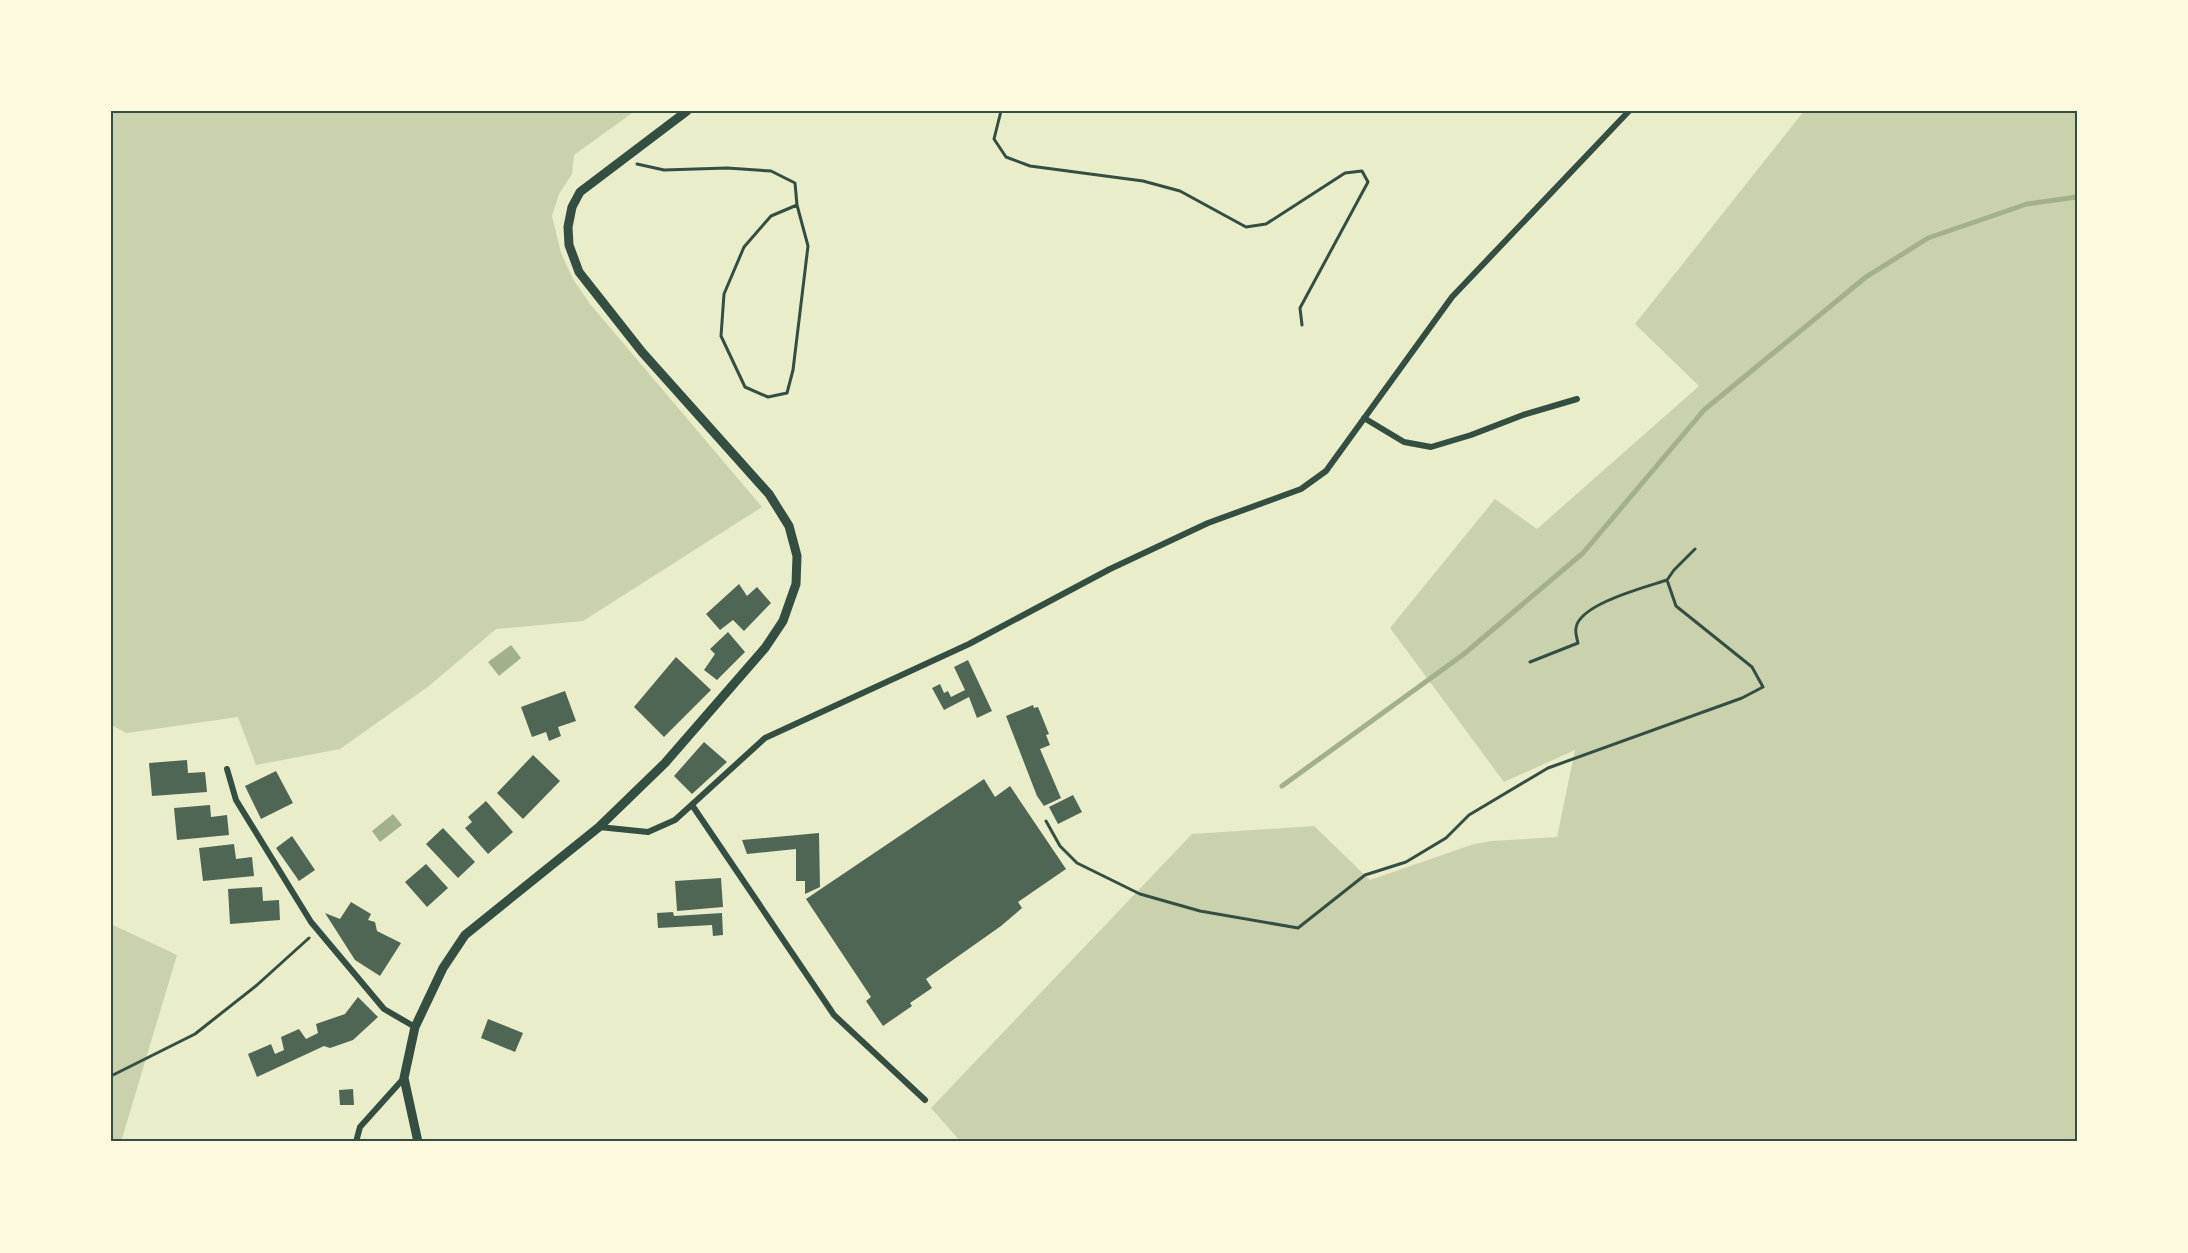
<svg xmlns="http://www.w3.org/2000/svg" width="2188" height="1253" font-family="Mulish,sans-serif">
<rect width="100%" height="100%" fill="#e9edc9"/>
<!-- green -->
<path fill="#cad2ad" d="M111,111H635L574,155L572,174L559,194L552,216L561,253L573,279L590,304L762,507L583,621L496,629L429,686L340,749L256,765L238,717L127,733L111,725Z
M1804,111H2077V1142H961L931,1108L1192,834L1314,826L1370,880L1474,844L1492,841L1557,837L1575,750L1504,782L1390,628L1495,499L1537,529L1699,386L1635,324Z
M111,924L177,955L121,1142H111Z"/>
<!-- water -->
<path fill="#a3b18a" d="M511,645L521,658L499,676L488,662Z
M393,814L402,825L380,842L372,831Z"/>
<g fill="none" stroke-linecap="round" stroke-linejoin="round">
<!-- stream -->
<path stroke="#a3b18a" stroke-width="5" d="M1282,786L1464,654L1583,553L1704,410L1866,277L1928,238L2027,204L2077,197"/>
</g>
<!-- building -->
<path fill="#4f6655" d="M739,584L747,596L757,587L771,603L744,631L733,620L720,630L706,614Z
M728,632L745,652L717,680L704,670L715,654L710,649Z
M676,657L711,690L664,737L634,707Z
M968,660L992,711L977,718L969,697L944,710L932,688L940,684L944,693L948,691L951,697L965,690L954,667Z
M565,691L576,721L558,727L561,736L549,741L546,732L532,737L521,707Z
M1033,705L1034,708L1038,707L1049,734L1046,735L1050,745L1040,749L1061,798L1044,806L1037,796L1006,716Z
M704,742L727,762L692,794L674,776Z
M533,755L560,781L523,819L497,793Z
M187,760L188,773L205,772L207,792L152,796L149,763Z
M276,771L293,803L261,819L245,786Z
M984,779L995,797L1010,786L1066,869L1018,902L1022,908L1001,926L926,979L932,988L910,1003L912,1006L883,1026L866,1001L871,997L806,899Z
M1073,795L1082,812L1058,824L1049,807Z
M486,801L513,832L488,854L465,828L472,822L468,817Z
M210,805L211,817L227,815L229,835L177,840L174,808Z
M443,828L475,862L458,878L426,844Z
M819,833L820,887L805,894V881H796V849L747,854L742,840Z
M292,836L315,870L299,881L276,848Z
M234,844L236,859L252,857L254,876L203,881L199,848Z
M426,864L448,888L427,907L405,882Z
M721,878L723,907L677,911L675,881Z
M262,887L263,901L279,900L280,920L230,924L228,889Z
M351,902L371,914L368,920L375,922L377,931L401,943L380,976L355,960L325,913L340,919Z
M673,912L674,916L722,913L723,935L713,936L712,925L658,928L657,913Z
M358,997L378,1017L353,1040L330,1048L324,1046L257,1077L248,1054L271,1044L275,1054L284,1050L281,1037L299,1029L306,1039L318,1033L316,1024L345,1014Z
M488,1019L523,1033L515,1052L481,1038Z
M353,1089L354,1105H340L339,1090Z"/>
<g fill="none" stroke-linecap="round" stroke-linejoin="round">
<!-- path -->
<path stroke="#344e41" stroke-width="3" d="M1001,111L994,139L1006,157L1030,166L1143,181L1180,191L1246,227L1266,224L1345,173L1362,171L1368,182L1300,308L1302,325
M637,164L664,170L727,168L771,171L795,183L797,205L771,216L744,247L724,294L721,336L745,387L768,397L787,393L793,370L808,246L797,205
M1530,662L1578,643C1577,639 1575,632 1576,628C1579,604 1646,587 1667,580
M1046,821L1060,846L1077,863L1140,894L1200,911L1298,928L1365,875L1406,862L1446,838L1469,815L1548,768L1742,698L1763,687L1752,667L1676,606L1667,580L1674,570L1695,549
M111,1076L195,1034L257,985L309,938"/>
<!-- minor -->
<path stroke="#344e41" stroke-width="6" d="M1364,418L1404,442L1431,447L1471,435L1523,415L1577,399
M227,769L236,800L311,922L384,1009L415,1027
M692,805L834,1015L925,1100
M599,827L648,832L675,820L765,738L969,644L1110,569L1208,523L1301,489L1326,471L1452,297L1629,111
M356,1142L360,1127L404,1078"/>
<!-- tertiary -->
<path stroke="#344e41" stroke-width="9" d="M418,1142L404,1078L415,1027L443,968L465,935L599,827L665,763L765,648L783,621L796,584L797,556L789,526L769,494L642,352L579,272L569,245L568,227L572,207L580,192L687,111"/>
</g>
<!-- border -->
<rect width="2188" height="1253" fill="none" stroke="#fefae0" stroke-width="225"/>
<rect x="112" y="112" width="1964" height="1028" fill="none" stroke="#344e41" stroke-width="2"/>
</svg>
